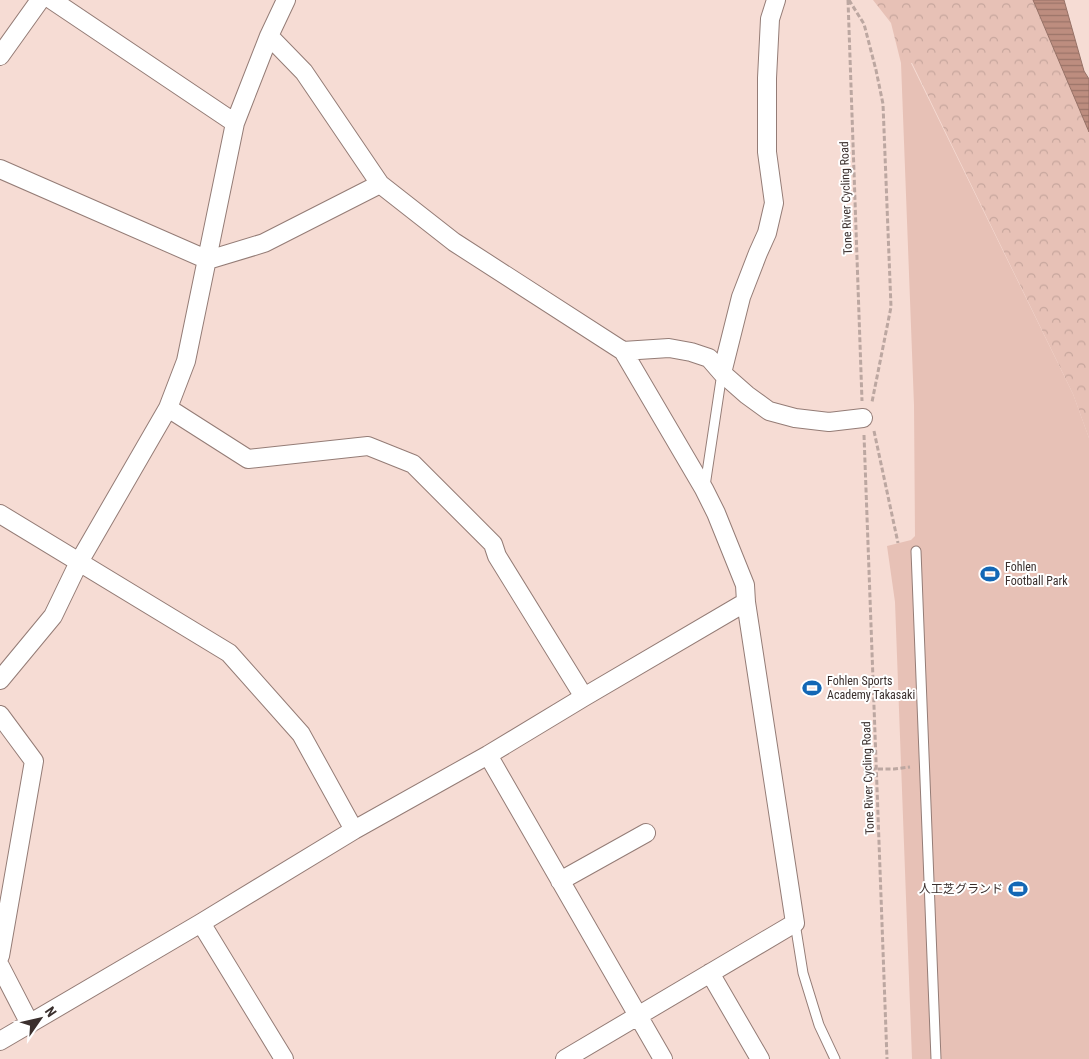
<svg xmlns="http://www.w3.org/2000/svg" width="1089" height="1059" font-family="'Roboto Condensed','Noto Sans JP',sans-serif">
<defs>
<pattern id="forest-crowns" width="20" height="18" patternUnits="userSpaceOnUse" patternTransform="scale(1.25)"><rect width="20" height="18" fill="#e7c1b6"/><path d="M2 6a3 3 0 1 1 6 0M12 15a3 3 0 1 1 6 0" fill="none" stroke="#c7a69d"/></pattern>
<pattern id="water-rules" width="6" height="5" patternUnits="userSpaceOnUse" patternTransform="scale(1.25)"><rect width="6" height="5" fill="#bd8d7f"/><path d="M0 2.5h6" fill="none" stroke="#9b7468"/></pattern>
</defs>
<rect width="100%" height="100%" fill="#f6dcd4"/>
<!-- forest -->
<path fill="url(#forest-crowns)" d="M873,0H1033L1089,132V438L1073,394L912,63H901L891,23Z"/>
<!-- pitch -->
<path fill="#e7c1b6" d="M901,63H911L1073,394L1089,438V1059H912L895,602L887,546L911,540L915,536L914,405Z"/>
<!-- water -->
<path fill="url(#water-rules)" stroke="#967166" d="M1033,0H1064L1084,71L1089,79V132Z"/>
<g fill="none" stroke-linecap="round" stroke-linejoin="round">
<!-- service casing -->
<g stroke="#947c76" stroke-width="11">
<path id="service" d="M705,486L722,373
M916,551L936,1059
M795,923L803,973L819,1025L835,1059"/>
</g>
<!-- minor casing -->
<g stroke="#947c76" stroke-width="20">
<path id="minor" d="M52,0L235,123
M269,36L304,72L380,184L454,242L623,351L704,489L716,513L745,585L746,602L795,923L565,1059
M0,56L40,0
M0,169L208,260L264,243L380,184
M623,351L669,348L691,352L709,358L722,373L747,395L769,411L795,418L829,422L863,418
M722,373L741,297L758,253L767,233L774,203L767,152V78L770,19L776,0
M168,408L248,459L368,446L413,464L493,544L497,556L584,697
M0,514L229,653L301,734L354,830
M0,680L53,616L79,562L168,408L186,361L235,123L269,36L286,0
M0,715L34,761L0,956
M488,755L663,1059
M560,881L646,833
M201,923L284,1059
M0,966L30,1024
M710,973L760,1059
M0,1041L201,923L354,830L488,755L584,697L746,602"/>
</g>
<!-- path -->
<path stroke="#bca7a1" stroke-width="3" stroke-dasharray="5 2.5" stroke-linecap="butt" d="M848,0L862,401
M849,0L864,24L876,70L883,104L891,307L872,402
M874,431L898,543
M864,435L887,1059
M863,769H894L910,767"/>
<!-- service -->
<use href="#service" stroke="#fff" stroke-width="9"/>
<!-- minor -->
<use href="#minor" stroke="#fff" stroke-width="18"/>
</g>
<!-- icons -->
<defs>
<g id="stadium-bare" transform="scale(1.5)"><path d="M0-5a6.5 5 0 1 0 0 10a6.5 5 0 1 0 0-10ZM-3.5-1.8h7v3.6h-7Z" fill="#1367b5" stroke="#fff" stroke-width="2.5" paint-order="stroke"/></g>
</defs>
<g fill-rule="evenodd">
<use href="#stadium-bare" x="990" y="574"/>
<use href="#stadium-bare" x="812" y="688"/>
<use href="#stadium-bare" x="1018" y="889"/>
</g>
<g text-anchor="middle" stroke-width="4" stroke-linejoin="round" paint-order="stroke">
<!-- street labels -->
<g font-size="12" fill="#3a2f2d" stroke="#fff">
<text transform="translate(846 198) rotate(-92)" y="4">Tone River Cycling Road</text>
<text transform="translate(868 778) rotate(-92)" y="4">Tone River Cycling Road</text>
</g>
<!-- poi labels -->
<g font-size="12" fill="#3a2f2d" stroke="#fff" text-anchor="start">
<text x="1005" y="571">Fohlen<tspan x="1005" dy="14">Football Park</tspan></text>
<text x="827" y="685">Fohlen Sports<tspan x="827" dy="14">Academy Takasaki</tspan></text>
<text x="1003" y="893" text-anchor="end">人工芝グランド</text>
</g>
</g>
<!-- north arrow -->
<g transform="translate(40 1019) rotate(56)" stroke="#ffffff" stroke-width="4" paint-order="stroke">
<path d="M0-4L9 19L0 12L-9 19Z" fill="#3a2f2d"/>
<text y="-8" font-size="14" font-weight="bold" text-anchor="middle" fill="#3a2f2d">N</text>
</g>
</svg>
